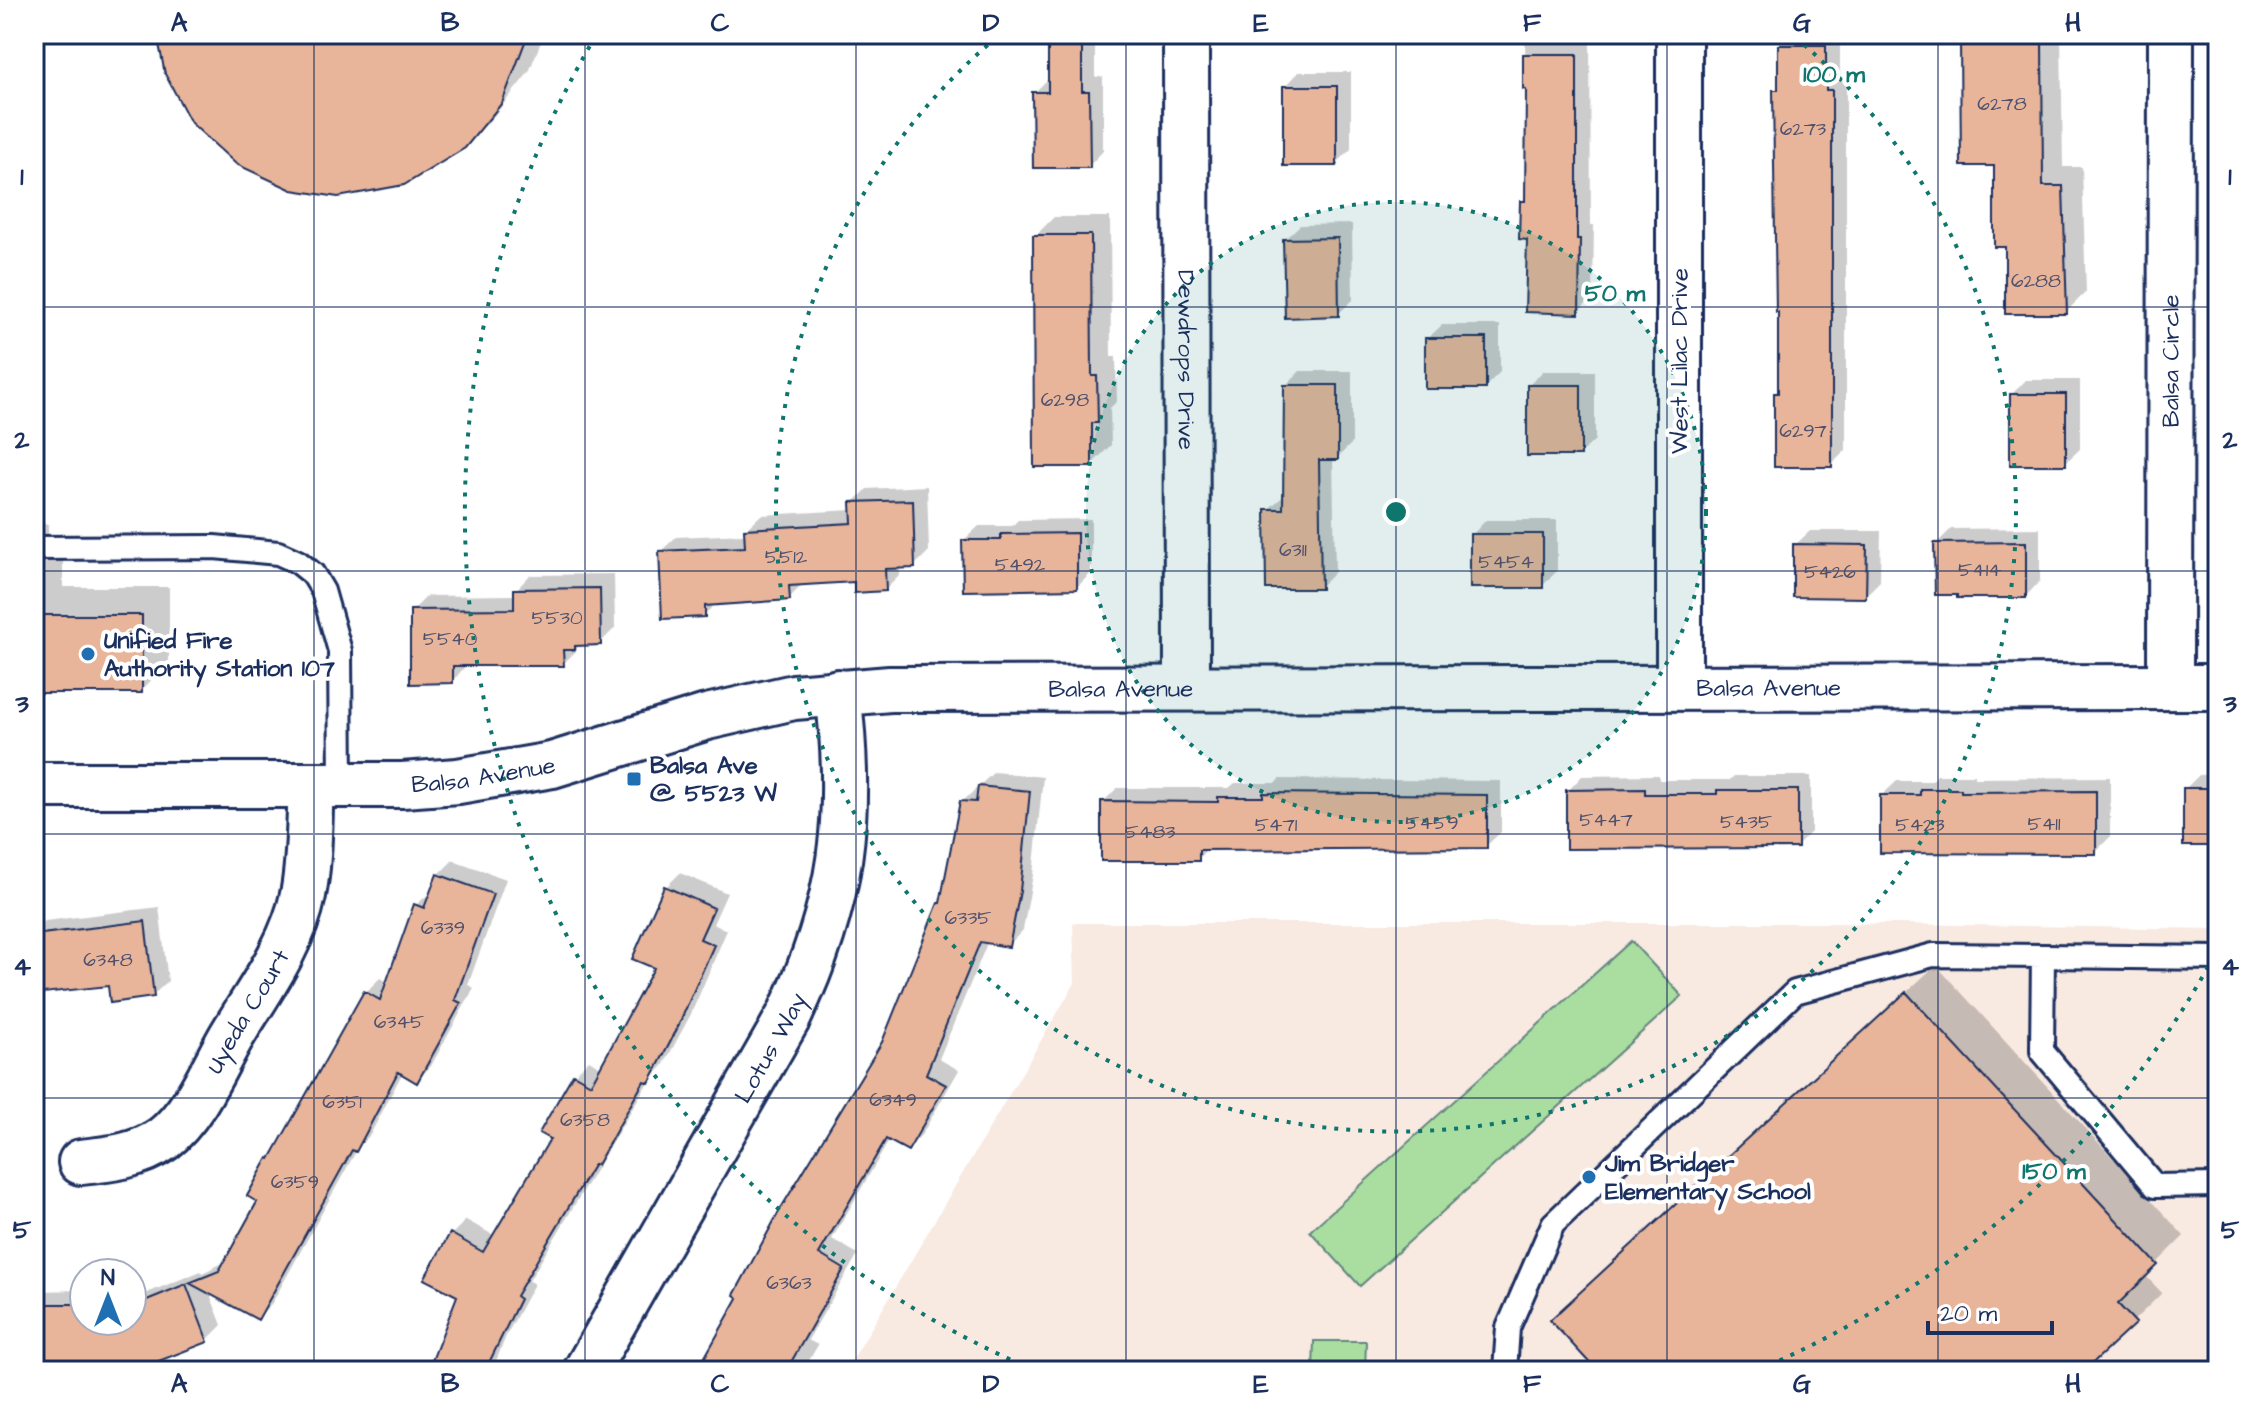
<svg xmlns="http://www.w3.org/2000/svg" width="2252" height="1405" font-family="'Architects Daughter',sans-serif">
<rect width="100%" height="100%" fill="#fff"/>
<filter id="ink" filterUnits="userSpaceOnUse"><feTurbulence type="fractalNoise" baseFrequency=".0125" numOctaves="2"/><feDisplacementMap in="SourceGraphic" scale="16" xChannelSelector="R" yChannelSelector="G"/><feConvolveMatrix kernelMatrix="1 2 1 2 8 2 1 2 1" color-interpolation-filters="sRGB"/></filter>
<g filter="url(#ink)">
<!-- built -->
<path fill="#f8e9e1" d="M1073,923H1825L2218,929V1371H846L1075,983Z"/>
<!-- green -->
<path fill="#aadea0" stroke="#62867f" stroke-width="2" d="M1631,941L1682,996L1360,1286L1310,1231Z
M1314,1341H1366L1365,1371H1313Z"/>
<!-- shadow -->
<path fill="#0003" d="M159,34H544L529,72L493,117L464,147Z
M1050,34H1095V77H1103V151L1089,166L1034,93L1050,77Z
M1525,34H1590L1591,225H1594L1593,297L1578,312L1529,238L1522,202L1527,196Z
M1780,34H1840V77H1846V450L1831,465L1776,394L1780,390L1775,91L1780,86Z
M1962,34H2061L2063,167H2082L2086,292L2066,312L2007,245L1996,164H1963Z
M1299,72H1351V149L1336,164L1285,87Z
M1054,217H1110L1111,357H1116L1117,401L1110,408L1111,445L1091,465L1035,236Z
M1352,224L1353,300L1338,314L1285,239L1300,225Z
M1442,325H1500V372L1485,387L1427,339Z
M1300,371H1352V443L1337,458H1333L1335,572L1320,587L1267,510L1285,495L1286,385Z
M1543,371H1595V440L1580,454L1529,385Z
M2026,380H2080V449L2065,463L2012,394Z
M927,486L929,551L914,566L900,567V575L886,589L856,580L804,583L789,598L716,603L704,615L661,551L676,537L746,534V529L761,515L853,510V503L867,489Z
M1091,519V573L1077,587L964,540L979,526H1012L1018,520Z
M1486,520H1557V571L1542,586L1472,535Z
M34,524H48V550H63V587H169V662L141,691H34Z
M2040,528V581L2026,596L1936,544L1951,529Z
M1810,531H1881L1880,581L1865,596L1795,545Z
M614,574L615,628L600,643L577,645V650L563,664H467L453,681L412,611L427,596L516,595V590L530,575Z
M994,772L1043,777L1033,875L1023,930L1009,945L988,941L939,1059L959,1070L922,1134L908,1149L890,1139L832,1239L858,1254L808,1340L818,1345L803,1371H699L883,1042L940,904L962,802Z
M2218,774V844L2185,789L2199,775Z
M1659,775V780H1730L1734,776H1811V832L1797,846L1568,791L1582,776Z
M1937,775H1975V778L2110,777V837L2095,852L1882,795L1897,781H1932Z
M1279,779L1501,781V832L1486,846L1208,848L1198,859L1103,802L1117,788H1229L1235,783H1276Z
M453,860L506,879L468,985L474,988L431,1066L417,1080L403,1072L370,1135L359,1146L272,1303L257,1318L209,1292L222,1325L207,1340L34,1371V1291L84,1290V1321H132V1299L201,1271L202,1273L227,1261L260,1201L269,1159L278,1150L366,992L380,978L388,982L416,905L432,891L438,875Z
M680,873L727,893L713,924L727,930L691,1014L663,1066L650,1079L529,1281L534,1284L506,1336L492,1371H430L459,1295L451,1235L466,1220L495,1236L553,1138L574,1075L589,1060L602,1068L656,967L666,887Z
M159,907L168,981L153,995L109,984L36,992L40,1002L34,1008V926L45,921Z
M1936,965L2184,1236L2145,1275L2162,1293L2082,1371H1600L1581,1292Z"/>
<!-- building -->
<path fill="#e8b59a" stroke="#1b2f5e" stroke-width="2" d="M157,34H528L502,103L465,148L404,185L338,197L292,190L236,164L191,123L165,74Z
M1048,34H1082V91H1089L1090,168H1033L1032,92H1048Z
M2042,39L2043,186H2063L2067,314H2005V247H1994V166H1961L1960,40Z
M1778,45H1826V90H1832V467H1774V393H1778V312H1776L1773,90H1778Z
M1523,54H1577V239H1580L1579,314L1525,312L1527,240L1519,239L1520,201H1525L1526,90L1523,89Z
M1283,86H1337V166H1283Z
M1033,235H1091L1092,376H1097L1098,423H1092V467H1034Z
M1338,238L1339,316L1285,318L1283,239Z
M1425,338H1486V389H1425Z
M1284,385H1338V460H1319L1321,589H1266L1265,509H1283Z
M1527,385H1581V456H1527Z
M2010,394H2066V465H2010Z
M913,500L915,568L885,569L886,591L854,593V582L789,586L790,600L705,606V617L662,619L659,551L745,547L744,529L852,523L851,502Z
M1077,533V589L963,591L962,540H1001V534Z
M1470,534H1543V588H1470Z
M2026,542V598H1957V595H1935L1934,543Z
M1793,544L1867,545L1866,598L1793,597Z
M600,588L601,645L575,646V650H563L564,666H453V683L410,684V610L514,609V589Z
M34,615H142V693H34Z
M978,786L1030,791L1020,891L1009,947L980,942L926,1074L946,1085L908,1151L886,1139L819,1254L844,1269L786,1371H697L738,1298L734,1295L781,1208L882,1042L938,903H940L960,801L976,802Z
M2183,788H2218V846H2183Z
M1645,789V794H1717V790H1798V848L1566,849V790Z
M1920,789H1961V792L2096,791V854L1880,853V795H1920Z
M1263,793L1487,795V848L1199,850V861H1101V801L1218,802V797H1263Z
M437,874L493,894L455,1000L461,1003L417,1083L398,1072L356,1152L352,1150L258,1320L189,1283L219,1271L257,1202L247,1196L268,1158L270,1159L364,991L380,1000L414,904L424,908Z
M664,886L714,908L700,939L714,945L676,1031L649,1083L644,1081L597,1165L594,1164L516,1296L520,1299L485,1371H428L457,1296L424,1279L450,1233L483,1252L550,1139L539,1133L573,1074L591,1084L654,968L632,959Z
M145,921L154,997L110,1003L108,986L34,994V935Z
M1906,992L2158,1265L2118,1304L2136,1323L2084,1371H1597L1550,1320Z
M186,1284L208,1342L133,1371H34V1315H46V1304H84V1325L94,1321H132V1306Z"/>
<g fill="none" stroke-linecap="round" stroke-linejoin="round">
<!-- lane casing -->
<g stroke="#1b2f5e" stroke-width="28">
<path id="lane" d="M34,548L214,547L278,553L298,562L313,574L323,591L340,651L341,785
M2218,958L2043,956L2042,1051L2155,1186L2218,1185
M1505,1371L1508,1328L1553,1224L1795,992L1933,955L2043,956"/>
</g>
<!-- street casing -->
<g stroke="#1b2f5e" stroke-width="50">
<g id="street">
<path id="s1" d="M1186,34L1187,688"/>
<path d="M1679,34V687"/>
<path id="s2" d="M2170,687L2171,34"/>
<path id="s3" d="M34,785H402L458,781L552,765L707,717L794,697L890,689L2218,687"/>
<path id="s4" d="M81,1162C110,1159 139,1156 163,1139C194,1115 212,1070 231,1037C257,993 293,946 303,895C310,860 309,821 311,785"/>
<path id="s5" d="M586,1371L789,1016C843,903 853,815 838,692"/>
</g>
</g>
<!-- lane -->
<use href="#lane" stroke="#fff" stroke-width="22"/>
<!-- street -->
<use href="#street" stroke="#fff" stroke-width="44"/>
</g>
</g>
<!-- grid -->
<path fill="none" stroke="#1b2f5e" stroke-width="2" stroke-opacity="0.55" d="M314,34V1371M585,34V1371M856,34V1371M1126,34V1371M1396,34V1371M1667,34V1371M1938,34V1371M34,307H2218M34,571H2218M34,834H2218M34,1098H2218"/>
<!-- distance rings -->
<circle cx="1396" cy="512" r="310" fill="#0f766e" fill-opacity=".12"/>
<g fill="none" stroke="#0f766e" stroke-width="4" stroke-dasharray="4 8">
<circle cx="1396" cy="512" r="310"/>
<path d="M1795 37A620 620 0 1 1 997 37"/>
<path d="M2214 956A931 931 0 0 1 1760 1369M1032 1369A931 931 0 0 1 594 39"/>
</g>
<!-- markers -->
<g fill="#1f6fb2" stroke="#fff" stroke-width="3">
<circle cx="88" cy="654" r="8"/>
<rect x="626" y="771" width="16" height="16" rx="4"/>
<circle cx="1589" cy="1177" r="8"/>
</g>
<g text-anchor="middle" stroke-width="8" stroke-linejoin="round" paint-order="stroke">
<!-- number labels -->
<g font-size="20" fill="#4e506d">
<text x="2002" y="110">6278</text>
<text x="1803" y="135">6273</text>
<text x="2036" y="287">6288</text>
<text x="1065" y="406">6298</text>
<text x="1803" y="437">6297</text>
<text x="1293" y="556">6311</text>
<text x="786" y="563">5512</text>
<text x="1506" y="568">5454</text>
<text x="1020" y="571">5492</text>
<text x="1980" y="576">5414</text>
<text x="1830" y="578">5426</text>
<text x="557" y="624">5530</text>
<text x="450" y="645">5540</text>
<text x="1606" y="826">5447</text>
<text x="1746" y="828">5435</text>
<text x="1432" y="829">5459</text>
<text x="2044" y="830">5411</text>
<text x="1276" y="831">5471</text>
<text x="1920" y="831">5423</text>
<text x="1150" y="838">5483</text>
<text x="968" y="924">6335</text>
<text x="443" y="934">6339</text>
<text x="108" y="966">6348</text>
<text x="399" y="1028">6345</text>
<text x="893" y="1106">6349</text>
<text x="342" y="1108">6351</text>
<text x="585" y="1126">6358</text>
<text x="295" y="1188">6359</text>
<text x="789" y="1289">6363</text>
</g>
<!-- street labels -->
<g font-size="24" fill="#1b2f5e" stroke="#fff">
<text dy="8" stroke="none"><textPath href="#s1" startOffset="326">Dewdrops Drive</textPath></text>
<text transform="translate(1679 361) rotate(-90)" y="8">West Lilac Drive</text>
<text dy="8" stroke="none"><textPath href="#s2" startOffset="326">Balsa Circle</textPath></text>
<text dy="8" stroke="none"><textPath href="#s3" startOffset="1746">Balsa Avenue</textPath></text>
<text dy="8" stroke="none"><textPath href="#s3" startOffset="1098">Balsa Avenue</textPath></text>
<text dy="8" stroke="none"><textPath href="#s3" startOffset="450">Balsa Avenue</textPath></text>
<text dy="8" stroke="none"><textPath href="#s4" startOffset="240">Uyeda Court</textPath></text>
<text dy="8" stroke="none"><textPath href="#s5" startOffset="372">Lotus Way</textPath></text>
</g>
<!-- poi labels -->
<g font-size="24" font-weight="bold" fill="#1b2f5e" stroke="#fff" text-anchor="start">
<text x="104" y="648">Unified Fire<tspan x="104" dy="28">Authority Station 107</tspan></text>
<text x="650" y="773">Balsa Ave<tspan x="650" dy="28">@ 5523 W</tspan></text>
<text x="1605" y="1171">Jim Bridger<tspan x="1605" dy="28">Elementary School</tspan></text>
</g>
</g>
<circle cx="1396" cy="512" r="12" fill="#0f766e" stroke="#fff" stroke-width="4"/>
<g font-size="24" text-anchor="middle" font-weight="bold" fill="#0f766e" stroke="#fff" stroke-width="8" stroke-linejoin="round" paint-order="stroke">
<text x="1834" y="82">100 m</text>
<text x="1615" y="301">50 m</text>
<text x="2054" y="1179">150 m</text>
</g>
<!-- margin -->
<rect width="2252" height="1405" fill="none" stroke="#fff" stroke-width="88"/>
<!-- north arrow -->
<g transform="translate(108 1297)"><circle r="38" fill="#ffffff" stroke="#a4acbf" stroke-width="2"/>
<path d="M0-6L14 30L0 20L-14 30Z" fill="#1f6fb2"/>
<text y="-12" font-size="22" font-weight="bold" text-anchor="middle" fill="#1b2f5e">N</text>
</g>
<!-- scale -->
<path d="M1928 1321v12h124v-12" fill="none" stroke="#1b2f5e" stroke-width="4"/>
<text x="1940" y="1321" font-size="24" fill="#1b2f5e" stroke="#ffffff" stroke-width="6" paint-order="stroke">20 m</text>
<rect x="44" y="44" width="2164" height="1317" fill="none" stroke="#1b2f5e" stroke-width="3"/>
<g font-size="26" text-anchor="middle" font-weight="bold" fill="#1b2f5e">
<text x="179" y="31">A</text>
<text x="450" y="31">B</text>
<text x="720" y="31">C</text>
<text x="991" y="31">D</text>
<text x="1261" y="31">E</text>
<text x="1532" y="31">F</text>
<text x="1802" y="31">G</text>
<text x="2073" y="31">H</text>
<text x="22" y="185">1</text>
<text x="2230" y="185">1</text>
<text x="22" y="448">2</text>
<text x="2230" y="448">2</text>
<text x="22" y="712">3</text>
<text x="2230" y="712">3</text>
<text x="22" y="975">4</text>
<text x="2230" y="975">4</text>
<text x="22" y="1238">5</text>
<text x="2230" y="1238">5</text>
<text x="179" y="1392">A</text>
<text x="450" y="1392">B</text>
<text x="720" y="1392">C</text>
<text x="991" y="1392">D</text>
<text x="1261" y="1392">E</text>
<text x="1532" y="1392">F</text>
<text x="1802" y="1392">G</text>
<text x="2073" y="1392">H</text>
</g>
</svg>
